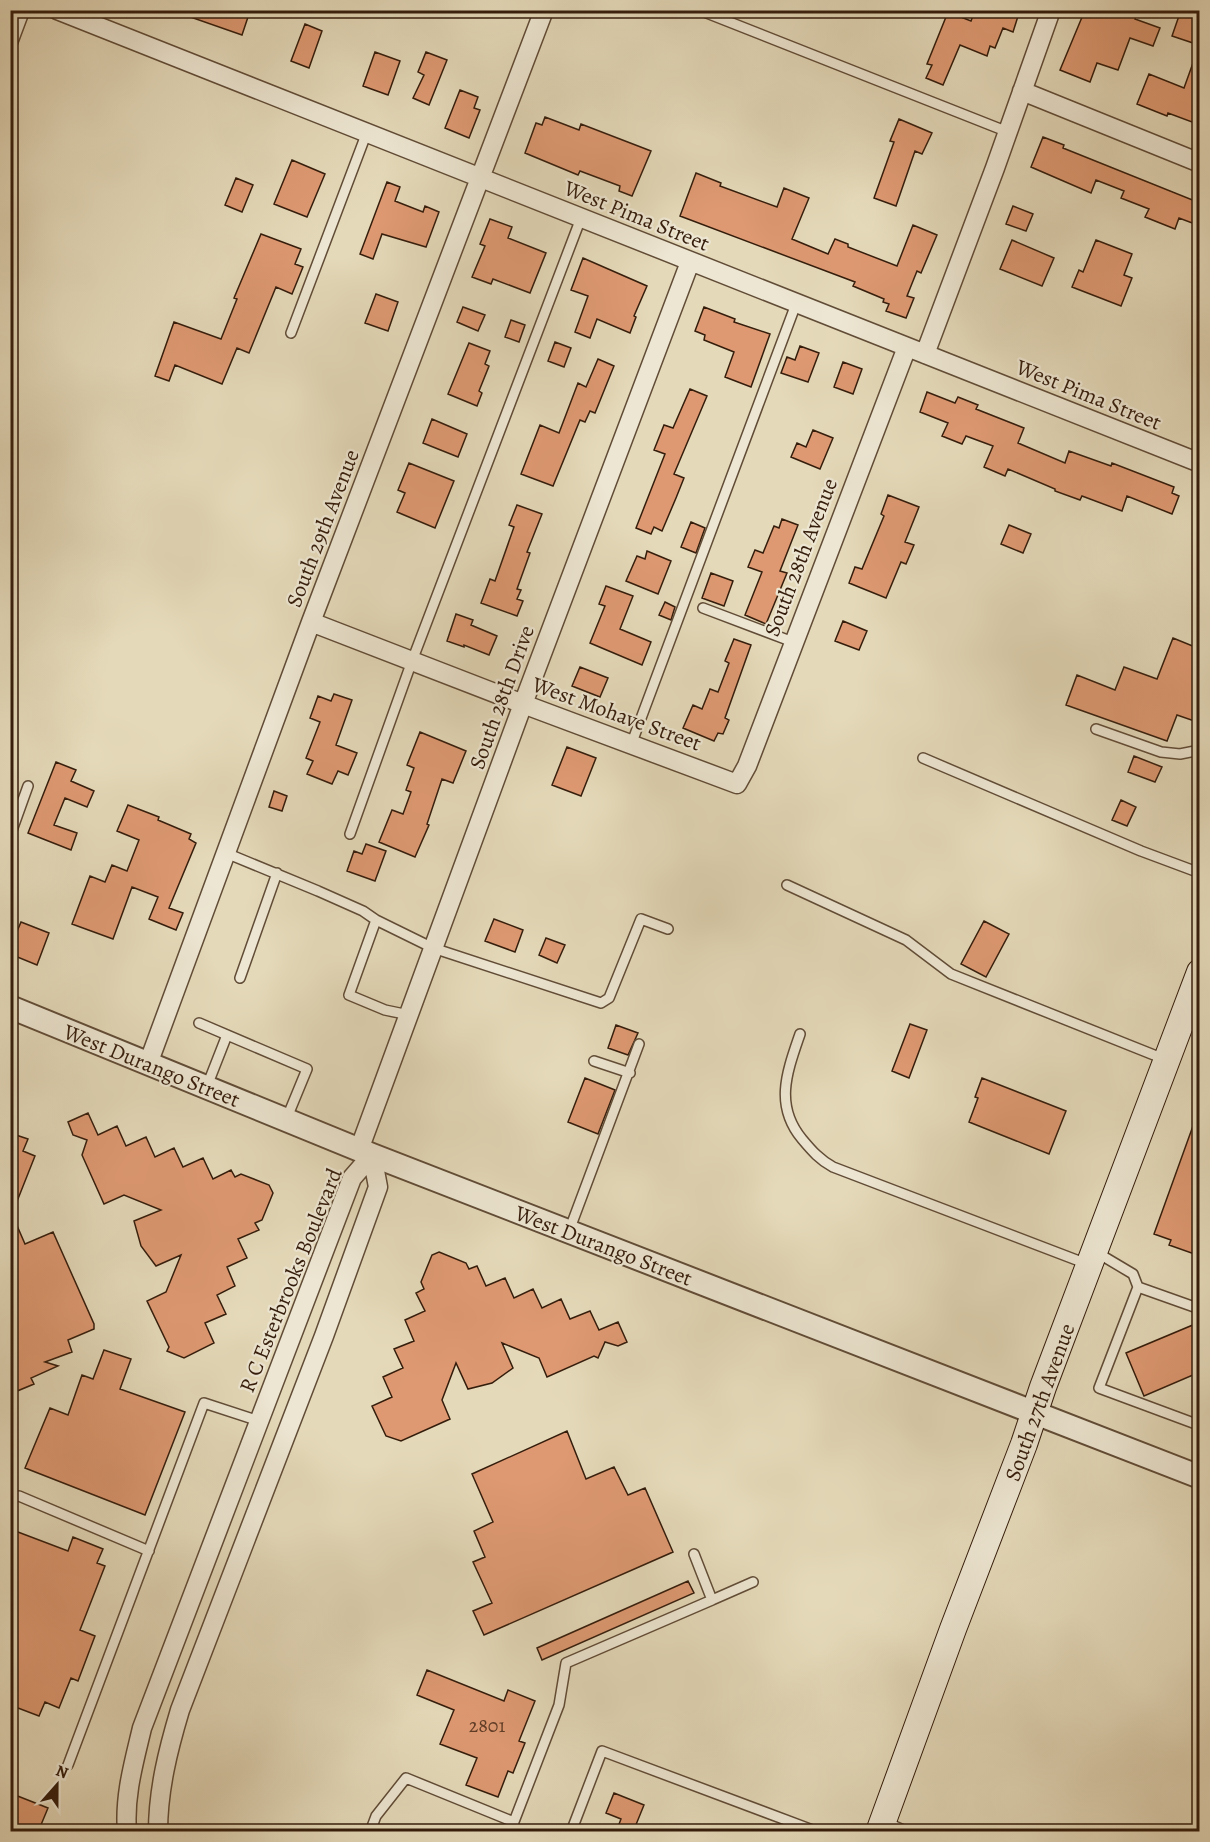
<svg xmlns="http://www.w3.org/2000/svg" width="1210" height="1842" font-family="Alegreya,serif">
<rect width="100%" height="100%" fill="#e4d9b9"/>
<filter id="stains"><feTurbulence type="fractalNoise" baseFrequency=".00333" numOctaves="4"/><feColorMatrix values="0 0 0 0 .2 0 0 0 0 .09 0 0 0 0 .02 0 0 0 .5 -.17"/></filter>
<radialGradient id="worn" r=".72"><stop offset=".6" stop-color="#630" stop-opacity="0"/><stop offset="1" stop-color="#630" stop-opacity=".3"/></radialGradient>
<!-- building -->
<path fill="#de9972" stroke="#351d0c" stroke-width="1.5" d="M176,10H237L236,13L248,17L242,35L176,12Z
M975,10H1020L1013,32L1003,28L995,48L990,46L987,56L960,45L943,85L926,78L932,65L927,64L948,12L971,21Z
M1085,10H1138L1135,19L1160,28L1153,46L1130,38L1118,70L1097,63L1090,82L1060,70Z
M1181,10H1200V27L1193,43L1172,36Z
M305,24L322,31L309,68L291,61Z
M1198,49L1200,125L1168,113L1167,116L1137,104L1149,74L1184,88Z
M375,52L400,61L388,95L363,86Z
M426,52L447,60L429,105L413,98L424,75L418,72Z
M460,90L478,97L474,108L480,110L469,138L445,128Z
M545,117L579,130L581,124L651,151L632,196L619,191L620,186L580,171L578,175L525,153L536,123L542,125Z
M899,119L932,133L922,154L915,151L896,206L874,198L894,142L890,141Z
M1043,137L1064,145L1063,148L1200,203V226L1179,218L1175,229L1145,217L1149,209L1121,198L1124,191L1096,180L1091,193L1031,167Z
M292,160L325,174L307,217L274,204Z
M696,173L721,183L720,186L777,207L784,188L809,198L792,239L828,254L835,239L848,244V247L897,266L913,225L937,235L921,273L917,271L907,296L914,298L906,318L886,311L889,304L883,302L884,299L853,286L855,282L680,216Z
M236,178L253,185L242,212L225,205Z
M387,182L400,187L395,201L423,212L425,206L439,212L426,247L382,234L373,259L360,254Z
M1013,206L1033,214L1026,231L1006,224Z
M490,219L512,227L508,238L546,253L530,293L493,279L491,284L472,277L485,246L480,244Z
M261,234L301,249L295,264L303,267L292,294L276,287L249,353L237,348L222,384L175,365L169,381L155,376L174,322L221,339L237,299L234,298Z
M1012,240L1054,258L1042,286L1000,269Z
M1096,240L1132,254L1124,275L1132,278L1121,306L1072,287L1079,270L1083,272Z
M583,258L647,286L634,316L636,317L630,333L597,319L590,338L575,332L588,296L571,290Z
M376,294L398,302L388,331L365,323Z
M463,307L485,315L478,331L457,322Z
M704,307L735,319L734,322L770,334L751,387L725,377L734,352L704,340L705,335L695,331Z
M511,320L525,325L519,342L505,337Z
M555,342L571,348L564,367L548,361Z
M469,343L490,351L485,364L489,366L479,391L482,393L477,406L448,394Z
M800,346L819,353L808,382L781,373L787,357L795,360Z
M598,359L614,366L595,413L590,411L585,422L580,420L553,486L521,474L540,425L559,433L578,383L586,387Z
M843,362L862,369L853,394L834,387Z
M690,389L707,396L674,474L684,478L676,498L662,531L654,527L651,534L636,528L665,454L654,450L664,425L673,428Z
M927,392L955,403L958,397L978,405L976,409L1024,428L1018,443L1065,463L1069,451L1111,466L1112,463L1174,487L1172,493L1179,496L1172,514L1127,496L1122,511L1082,496L1080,500L1055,491V489L1008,469L1005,476L984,467L993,446L966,436L962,444L942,436L948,423L920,412Z
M432,419L467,434L458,457L423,443Z
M813,430L833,438L820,469L791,457L797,443L806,447Z
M409,463L454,481L435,528L397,512L405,493L398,490Z
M888,495L919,507L905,542L914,545L906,564L901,562L886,598L849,583L855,567L862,569L884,516L881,514Z
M517,505L542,514L527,552L530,553L517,589L521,590L517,599L523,601L517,616L481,603L490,579L495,581L514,527L509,525Z
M782,519L798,525L780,571L787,573L766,624L745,615L762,572L748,567L755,550L763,553L774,526L779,528Z
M691,522L705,528L696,553L681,547Z
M1009,525L1031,534L1023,553L1001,544Z
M647,551L671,561L658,594L626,581L637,556L645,559Z
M711,573L733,581L724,606L702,598Z
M606,586L633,596L620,629L651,642L642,665L590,643L605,606L599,604Z
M665,602L675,607L671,620L659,615Z
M456,614L473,620L471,625L497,636L489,655L464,645V647L447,641Z
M843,621L867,631L859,650L835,641Z
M1173,638L1200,649V723L1177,715L1167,741L1066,705L1077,675L1115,690L1124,667L1157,679Z
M734,639L751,645L725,718L729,720L723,734L718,733L714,741L683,728L693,705L702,709L710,689L718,692L729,663L725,661Z
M580,667L608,678L600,697L572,686Z
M334,694L352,700L336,745L357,753L348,775L338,771L332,784L307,774L313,761L306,758L320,722L310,718L318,696L331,701Z
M420,732L466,751L453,783L442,779L427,824L429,825L415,857L379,842L392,810L403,814L411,792L406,790L414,768L407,765Z
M567,747L596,758L581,796L552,785Z
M1134,756L1162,767L1155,782L1128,772Z
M56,762L76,770L71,781L94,791L87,807L65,798L54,825L77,833L71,850L28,833Z
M274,791L287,796L282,811L269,807Z
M1121,800L1136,807L1127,826L1112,820Z
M128,805L159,817L158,820L191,834L189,839L196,843L169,908L183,913L176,930L149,919L158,897L132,887L113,939L72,924L90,876L105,882L112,865L127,871L139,840L117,831Z
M366,844L386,851L375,881L347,871L354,851L362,854Z
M494,919L523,930L515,952L485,941Z
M984,921L1009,934L986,977L961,964Z
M21,922L49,933L37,965L10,954V948Z
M546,938L565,945L557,963L539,955Z
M910,1024L927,1030L909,1078L892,1071Z
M616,1025L638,1033L628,1055L608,1048Z
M585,1078L615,1090L598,1134L568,1122Z
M982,1078L1066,1111L1049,1154L969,1122L978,1098L975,1097Z
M1198,1112L1200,1113V1256L1169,1245L1171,1240L1154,1234Z
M88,1113L98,1135L117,1126L126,1146L146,1137L155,1157L174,1148L183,1167L203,1158L213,1179L231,1170L235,1177L241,1174L269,1185L273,1193L262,1220L255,1223L259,1230L238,1239L247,1258L227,1267L235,1286L217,1295L226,1314L205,1323L214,1343L184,1358L167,1351L169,1347L147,1301L166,1292L181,1255L156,1266L141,1246L134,1221L161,1210L124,1195L104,1204L82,1155L87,1140L73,1135L68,1122Z
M16,1135L28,1139L23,1151L35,1156L12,1214L25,1244L53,1232L94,1324V1329L68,1340L72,1352L45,1362L58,1366L31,1378L34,1384L10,1394V1146Z
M439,1252L466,1263L469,1269L477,1266L486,1286L505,1278L514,1298L533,1289L542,1308L561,1299L570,1319L590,1311L599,1330L618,1322L627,1342L618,1346L605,1342L598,1358L594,1356L547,1377L539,1358L502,1343L513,1368L492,1383L468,1389L456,1363L442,1400L450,1419L401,1441L386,1436L372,1406L392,1397L383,1377L403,1368L394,1349L414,1341L405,1320L425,1311L416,1293L424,1289L421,1282L432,1255Z
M1200,1322V1372L1144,1396L1126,1353Z
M104,1350L131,1359L120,1389L185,1412L145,1515L25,1468L50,1408L68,1415L82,1375L93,1379Z
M567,1431L586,1479L614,1467L628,1495L645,1488L673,1552L484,1635L473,1611L492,1603L473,1562L485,1557L474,1531L493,1522L472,1474Z
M10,1529L68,1551L73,1537L103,1549L97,1563L105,1566L80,1630L95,1636L78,1681L71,1678L59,1708L45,1702L39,1716L10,1705Z
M688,1581L694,1593L542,1660L537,1648Z
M427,1670L504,1701L508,1690L535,1701L519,1741L525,1743L513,1773L508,1771L498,1797L466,1785L477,1758L440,1744L454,1710L417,1695Z
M10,1793L48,1808L38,1832H32L10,1823Z
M614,1793L644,1805L633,1832H616L621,1819L606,1813Z"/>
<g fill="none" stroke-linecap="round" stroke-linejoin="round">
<!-- service casing -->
<g stroke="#614c37" stroke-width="12">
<path id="service" d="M699,10L1008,132
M10,50L25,10
M291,333L367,132
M703,608L793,642
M1096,729L1161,752L1180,754L1200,750
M631,745L796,304
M923,758L1141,851L1200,873
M350,834L412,661L581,218
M10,836L28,786
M226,853L318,891L363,911L376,920
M787,885L906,940L951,974L1164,1059
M240,978L277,873
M409,1015L385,1010L349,995L376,920L433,948L601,1003L609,998L641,919L668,929
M1183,1022L1200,1029
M199,1023L307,1069L286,1120
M800,1034C787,1072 774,1105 802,1139C812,1151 820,1160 833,1167L1087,1264
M594,1061L630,1073
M207,1086L227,1035
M569,1231L639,1044
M1096,1252L1133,1274L1138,1287L1099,1388L1196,1424L1200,1417
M1138,1287L1200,1309
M10,1496H19L149,1551
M712,1600L753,1582
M68,1765L204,1403L259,1421
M885,1822L908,1832
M370,1832L376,1816L406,1778L514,1822
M510,1832L559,1705L566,1663L712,1600L694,1554
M571,1832L602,1751L818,1832"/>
</g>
<!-- minor casing -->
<g stroke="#614c37" stroke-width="21">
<path id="minor" d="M57,10L1200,463
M1022,91L1200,163
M925,354L995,168L1051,10
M311,622L523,704L737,784L747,766L907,347
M148,1064L311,622L544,10
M359,1150L523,704L690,262
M127,1832C124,1796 134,1762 142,1728L352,1178L372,1155
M158,1832C158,1790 168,1750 180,1710L324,1336L378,1187L372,1155"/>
</g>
<!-- tertiary casing -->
<g stroke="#614c37" stroke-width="26">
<path id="tertiary" d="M10,1007L372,1155L1200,1477"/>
</g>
<!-- secondary casing -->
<g stroke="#351d0c" stroke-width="28">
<path id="secondary" d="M879,1832L953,1629L1024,1444L1043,1387L1200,972"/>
</g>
<!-- service -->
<use href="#service" stroke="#ede6d2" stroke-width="9"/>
<!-- minor -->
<use href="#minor" stroke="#ede6d2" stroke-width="18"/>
<!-- tertiary -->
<use href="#tertiary" stroke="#ede6d2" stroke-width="22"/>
<!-- secondary -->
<use href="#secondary" stroke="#ede6d2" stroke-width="26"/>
</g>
<g text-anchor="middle" stroke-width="4.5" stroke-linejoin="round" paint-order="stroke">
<!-- number labels -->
<g font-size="20" fill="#5f3c26">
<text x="487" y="1732">2801</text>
</g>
<!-- street labels -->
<g font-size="22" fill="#351d0c" stroke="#ede6d2">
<text transform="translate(637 215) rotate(22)" y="8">West Pima Street</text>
<text transform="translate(1089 394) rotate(22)" y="8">West Pima Street</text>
<text transform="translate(322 528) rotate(-69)" y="8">South 29th Avenue</text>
<text transform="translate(800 557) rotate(-69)" y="8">South 28th Avenue</text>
<text transform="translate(501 697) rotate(-70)" y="8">South 28th Drive</text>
<text transform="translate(617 713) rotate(20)" y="8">West Mohave Street</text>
<text transform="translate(152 1065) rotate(22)" y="8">West Durango Street</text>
<text transform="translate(604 1245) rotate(21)" y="8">West Durango Street</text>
<text transform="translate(290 1280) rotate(-68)" y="8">R C Esterbrooks Boulevard</text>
<text transform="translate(1039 1402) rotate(-70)" y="8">South 27th Avenue</text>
</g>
</g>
<!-- margin -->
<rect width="1210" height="1842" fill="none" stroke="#e4d9b9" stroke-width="36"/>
<rect x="12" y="12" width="1186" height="1818" fill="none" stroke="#351d0c" stroke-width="3"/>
<rect x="18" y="18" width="1174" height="1806" fill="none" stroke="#351d0c" stroke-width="1.5"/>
<!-- north arrow -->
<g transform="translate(57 1785) rotate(21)" stroke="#ede6d2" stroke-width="4.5" paint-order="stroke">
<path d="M0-4.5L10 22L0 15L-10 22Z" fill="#351d0c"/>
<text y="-9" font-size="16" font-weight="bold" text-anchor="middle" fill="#351d0c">N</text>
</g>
<rect width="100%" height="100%" filter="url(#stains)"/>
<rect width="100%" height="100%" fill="url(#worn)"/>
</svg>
